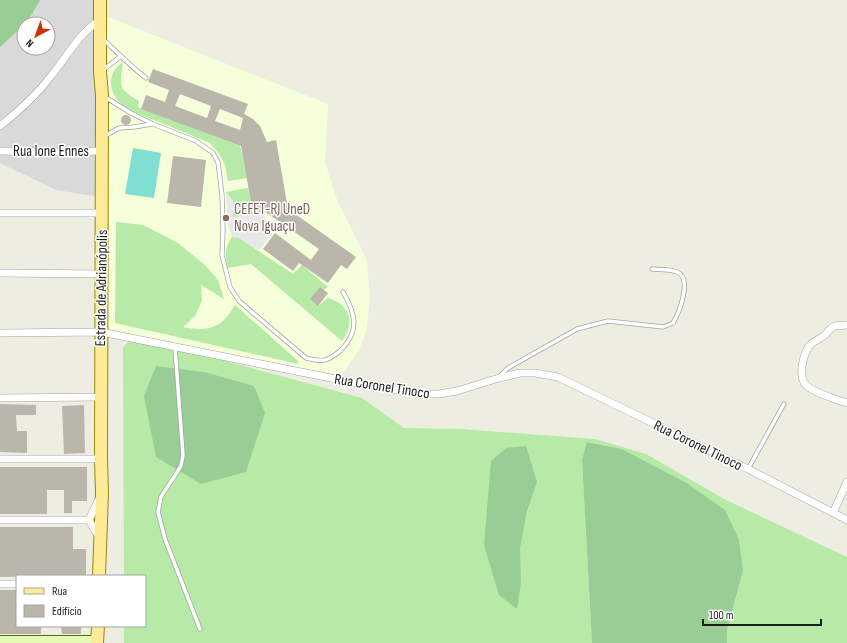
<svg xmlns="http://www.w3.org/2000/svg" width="847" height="643" font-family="'Sofia Sans Condensed',sans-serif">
<rect width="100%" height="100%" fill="#eeede2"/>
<!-- residential -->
<path fill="#dad9d9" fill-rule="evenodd" d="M0,0H100V197L56,190L0,163ZM24,24H48V48H24Z"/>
<!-- education -->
<path fill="#f5ffd9" d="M108,17L328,104L325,162L336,197L367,261L370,299L366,332L359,350L337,382L108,331L105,72Z"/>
<!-- grass -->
<path fill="#b6eaa6" d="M123,62C120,86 117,88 139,101L138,107L235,144L240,145L247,178L228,181L225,165L219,154L210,143L137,113C130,109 123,106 118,101C107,87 109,71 123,62Z
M248,188L253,214L232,217L233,201L226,192Z
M116,222L143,225L178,243L205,265L218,280L224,299L201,285L202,301L195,316L183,327C197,330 213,331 224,320C228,316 232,310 235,305L297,360L299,364L115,323Z
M232,237L239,238L293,274L302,265L328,287L310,299L318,306L328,298C350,305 356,322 342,341L251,264L228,268C225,255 224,249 232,237Z
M129,341L222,360L362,398L404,428L460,429L595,439L646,454L726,500L847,557V643H727V630L743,571L685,482L622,449L588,442L582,460L592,643H124V626H145V576H124L123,348Z"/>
<!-- forest -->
<path fill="#98ce95" d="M0,0H40L28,21L0,47Z
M156,366L204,372L254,386L265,413L246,472L201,484L156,457L144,396Z
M587,442L622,449L685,482L725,510L739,540L743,571L727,630V643H592L582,460Z
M526,446L537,482L527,511L520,548L521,583L517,609L499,595L484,545L491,461L506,448Z"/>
<!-- pitch -->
<path fill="#7edfd2" d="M133,148L161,153L154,198L125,194Z"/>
<!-- parking -->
<path fill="#e8e8e8" d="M226,192L233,201V217L264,212L268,226L274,231L259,250L239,238L232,237L228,225Z"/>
<!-- building -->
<path fill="#bab6ab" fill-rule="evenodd" d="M153,69L248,104L244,114L253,119L260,126L267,142L276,140L288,209L356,257L347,269L341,265L328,283L299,263L293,271L263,249L275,233L311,260L319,249L264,211L253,214L241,146L141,109L146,95L165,102L169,90L148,82ZM180,94L211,106L207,118L175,106ZM220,109L243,118L240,130L215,121Z
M121 120a5 5 0 1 1 10 0a5 5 0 1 1-10 0Z
M173,156L206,160L201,207L167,203Z
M320,287L328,293L318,306L310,299Z
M0,404L36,405V415H16L17,431H27V453L0,452Z
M84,405L85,453L64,454L62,406Z
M0,467H87V501H72V513H64V490H47V514H0Z
M0,527H73V549H86V576L0,577Z
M0,590H17V626H41V634H0Z
M61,626H81V634H62Z"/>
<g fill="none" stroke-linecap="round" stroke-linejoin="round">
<!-- lane casing -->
<g stroke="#a3a3a3" stroke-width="5">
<path id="lane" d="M103,39C117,52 130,66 146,78
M103,70L121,56
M105,97L131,113L153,124L196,141L213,153L218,162L222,195L223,231L222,255L230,287L239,301L306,358C322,362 327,362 340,351C360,332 356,314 343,292
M105,136L119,128L134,127L152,124
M175,348L183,455L181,466L161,497L158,512L165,539L200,629
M500,376L508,368L577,329L608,321L663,327L673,323C679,313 693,278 677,272C669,269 659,270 652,269
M748,469L784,404"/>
</g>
<!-- street casing -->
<g stroke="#a3a3a3" stroke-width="8">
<path id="street" d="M0,126C19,111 36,96 51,76C67,57 78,34 100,20
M0,151L54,152L102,151
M0,213H102
M0,273L102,274
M847,325L834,326C830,328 828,332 825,335C820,339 814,341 810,345C803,354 797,378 807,386C818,395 834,398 847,403
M0,333L101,332L336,379L419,394H439L457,391L499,378L520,373H535L558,377L748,469L847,520
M0,398L101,397
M0,459H101
M833,513L847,482
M0,520H89
M99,537L89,520L100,497
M0,584H17"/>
</g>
<!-- secondary casing -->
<g stroke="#4a7303" stroke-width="12">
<path id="secondary" d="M0,641H97"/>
</g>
<!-- primary casing -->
<g stroke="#948a00" stroke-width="14">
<path id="primary" d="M99,576L102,493L101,459L102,95L100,72V0
M97,643L98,626"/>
</g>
<!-- lane -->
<use href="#lane" stroke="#fff" stroke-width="3.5"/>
<!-- street -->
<use href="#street" stroke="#fff" stroke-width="7"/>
<!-- secondary -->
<use href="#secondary" stroke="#e4fab3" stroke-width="10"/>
<!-- primary -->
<use href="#primary" stroke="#fdeb98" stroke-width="12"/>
</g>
<!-- markers -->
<circle fill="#8d6e63" stroke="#fff" stroke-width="1.5" cx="226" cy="218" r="4"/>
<g text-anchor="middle" stroke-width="3" stroke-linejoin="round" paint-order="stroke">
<!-- street labels -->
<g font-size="15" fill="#1c1c1c" stroke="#fff">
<text x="51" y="156">Rua Ione Ennes</text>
<text transform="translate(101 288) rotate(-89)" y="5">Estrada de Adrianópolis</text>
<text transform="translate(382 386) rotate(9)" y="5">Rua Coronel Tinoco</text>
<text transform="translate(698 445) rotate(26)" y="5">Rua Coronel Tinoco</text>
</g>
<!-- education labels -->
<g font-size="15" fill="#785e54" stroke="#fff" text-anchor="start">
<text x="234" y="214">CEFET-RJ UneD<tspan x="234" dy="17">Nova Iguaçu</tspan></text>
</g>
</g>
<!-- legend -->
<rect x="16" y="575" width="130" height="52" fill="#ffffff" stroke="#a4a4a4"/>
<rect x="24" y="588" width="20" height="6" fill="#fdeb98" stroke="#a4a4a4"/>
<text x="52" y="595" font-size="12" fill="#1c1c1c">Rua</text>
<rect x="24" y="605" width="20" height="12" fill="#bab6ab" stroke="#a4a4a4"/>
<text x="52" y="615" font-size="12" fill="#1c1c1c">Edifício</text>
<!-- north arrow -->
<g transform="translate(36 36) rotate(221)"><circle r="19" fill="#ffffff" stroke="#a4a4a4"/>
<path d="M0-3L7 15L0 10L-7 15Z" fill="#c83400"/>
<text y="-6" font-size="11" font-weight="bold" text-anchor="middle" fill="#1c1c1c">N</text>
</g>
<!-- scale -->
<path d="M703 619v6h118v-6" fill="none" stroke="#1c1c1c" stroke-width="2"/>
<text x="709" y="619" font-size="12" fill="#1c1c1c" stroke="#ffffff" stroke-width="3" paint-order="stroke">100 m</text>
</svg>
